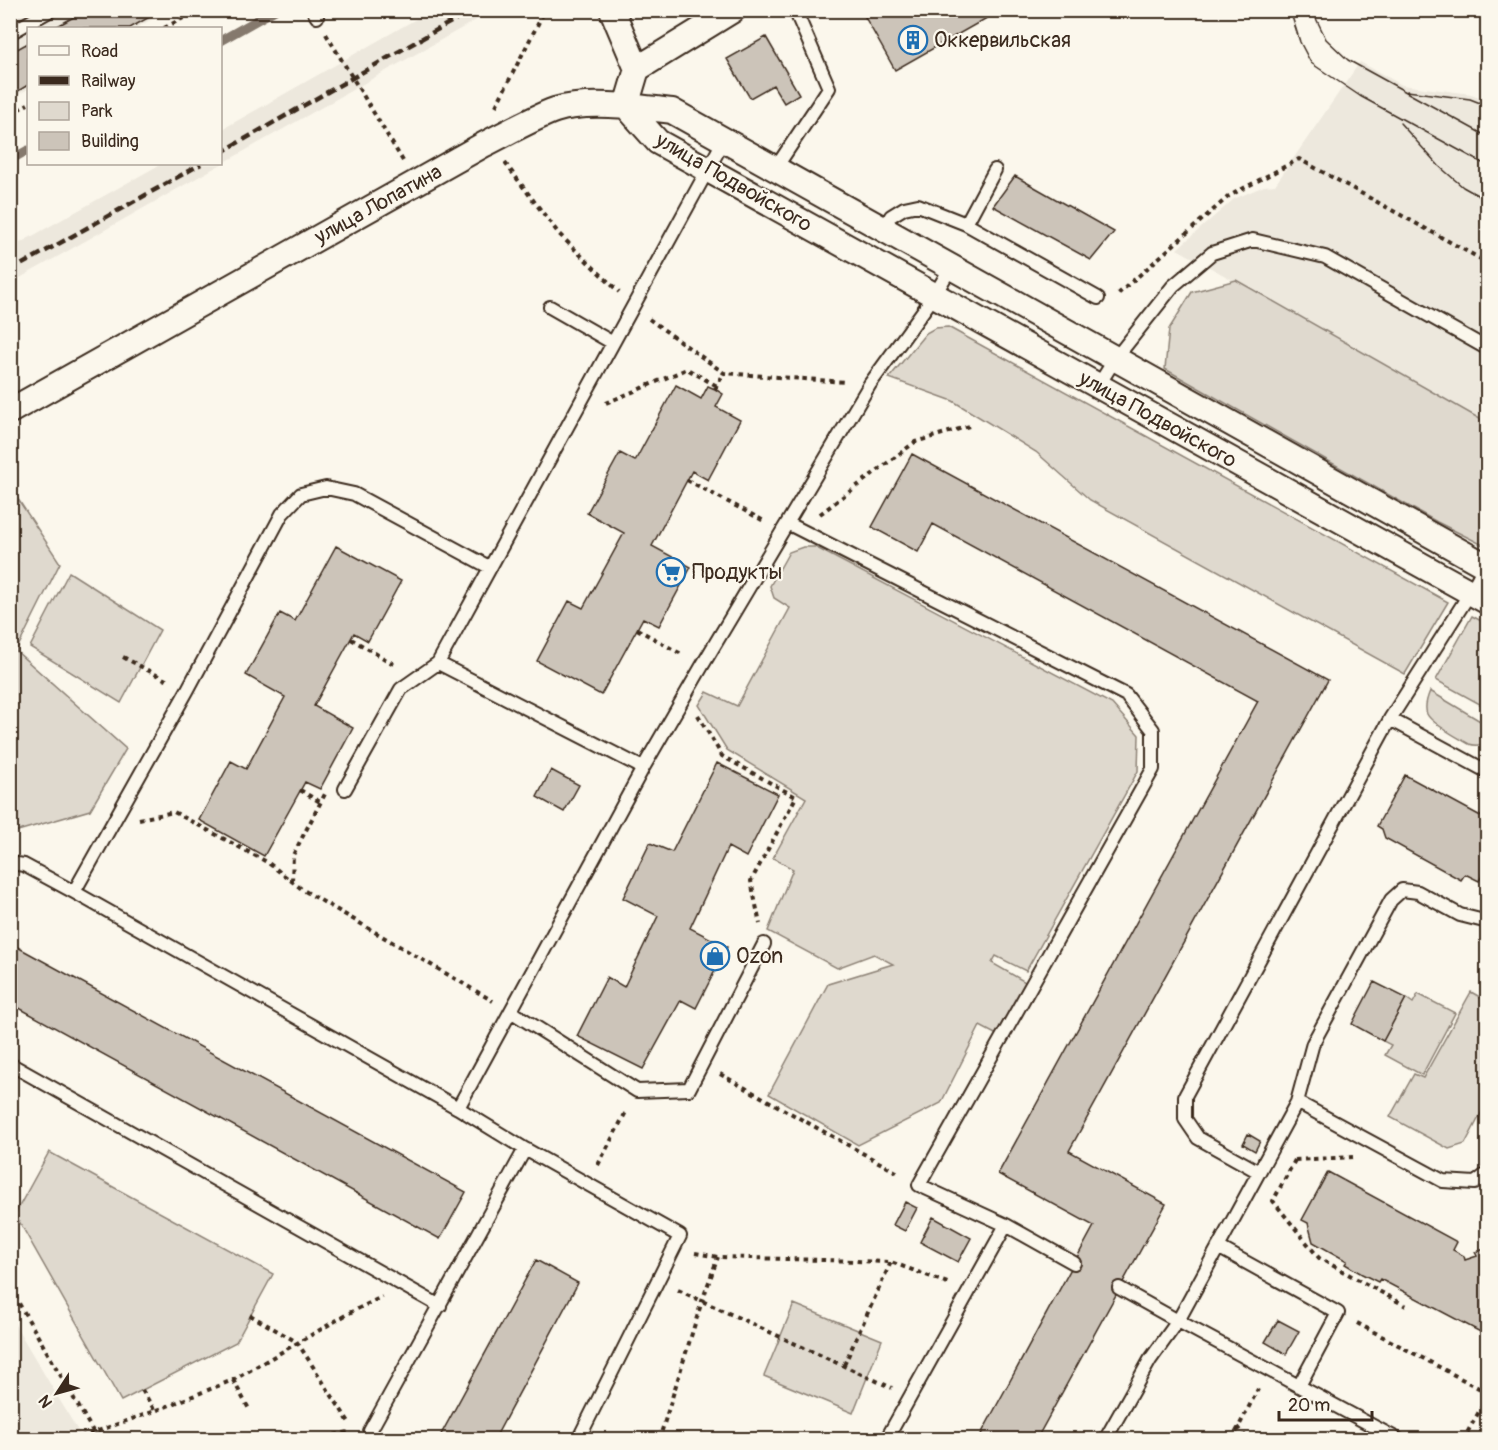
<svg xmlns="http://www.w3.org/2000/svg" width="1498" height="1450" font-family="Pangolin,sans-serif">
<rect width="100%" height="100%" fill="#fbf7ec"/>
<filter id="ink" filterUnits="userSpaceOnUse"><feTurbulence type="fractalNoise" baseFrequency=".0167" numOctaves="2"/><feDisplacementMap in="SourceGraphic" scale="12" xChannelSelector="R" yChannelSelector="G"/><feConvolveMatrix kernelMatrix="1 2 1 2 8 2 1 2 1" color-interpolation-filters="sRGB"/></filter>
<g filter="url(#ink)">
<!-- built -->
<path fill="#ede8dd" d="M432,10L492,11L11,283V248L161,164H220L221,130Z
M11,11H167L136,28H28V89L11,99Z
M1360,62L1402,85L1471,94L1487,100V422L1177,249L1234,199L1264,186L1275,185Z
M11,1318L81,1436L82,1439H11Z"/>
<!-- green -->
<path fill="#dfd9ce" stroke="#8d8276" stroke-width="1.5" d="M1236,280L1487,423V547L1437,522L1165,369L1169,329L1192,292Z
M948,327L1448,602L1405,674L1090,500L1036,452L953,401L889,378L926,333L935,328Z
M10,487L60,563L16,651L126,749L90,810L11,833Z
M803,547H815L1112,704L1139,735L1138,771L1026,971L996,956L992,963L1027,983L997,1035L980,1026L941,1103L858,1145L769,1094L828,984L893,964L874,954L837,968L768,931L793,869L773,858L806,798L727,750L699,705L707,692L737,706L790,608L774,598L770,586L789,552Z
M69,572L160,630L121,703L30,647Z
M1472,616L1487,624V708L1436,680Z
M1430,691L1487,725V743C1482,745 1475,746 1469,744C1460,739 1431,723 1427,714C1424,706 1427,698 1430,691Z
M1471,992L1487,1001V1102L1465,1144L1449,1149L1390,1117L1414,1074L1423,1078Z
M1418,994L1455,1013L1422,1075L1385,1055L1391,1045L1383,1041L1406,998L1413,1003Z
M49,1152L273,1274L236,1342L121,1401L15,1214Z
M794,1304L882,1340L853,1413L764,1376Z"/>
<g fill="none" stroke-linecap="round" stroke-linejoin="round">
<!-- stream -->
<path stroke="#85796d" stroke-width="9" d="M220,41L275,10
M10,160L28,150"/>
</g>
<!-- building -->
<path fill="#ccc4b9" stroke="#3b2a1e" stroke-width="1.5" d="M10,10H23L10,17Z
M86,10H162L130,28H54Z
M861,10H1001L895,70Z
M766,37L799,94L784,103L773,85L750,98L727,59Z
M28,43V85L10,96V53Z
M1015,176L1114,232L1091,260L993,206Z
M676,385L701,399L708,386L715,389L723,394L716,407L740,420L708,480L692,471L652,546L691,567L659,626L643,618L601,695L537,661L569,601L583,608L624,533L587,513L620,453L635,461Z
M912,454L1328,680L1069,1151L1166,1204L1036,1440H978L1094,1226L998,1174L1258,701L933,524L918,552L872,527Z
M336,546L401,581L368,641L354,633L314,706L353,728L320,789L305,782L264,856L199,820L231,761L246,769L285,697L246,675L280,613L295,621Z
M717,763L778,794L746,857L728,847L690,928L727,947L696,1008L681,1000L643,1069L577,1036L607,977L624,987L658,916L623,898L650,843L672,852Z
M551,770L579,785L564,812L537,797Z
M1405,775L1488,820V865L1479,881L1465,874L1461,880L1385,838L1382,829L1377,826Z
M10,943L466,1192L440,1239L10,1003Z
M1374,982L1406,998L1383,1041L1352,1024Z
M1248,1134L1260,1141L1255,1151L1243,1144Z
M1328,1172L1457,1242L1453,1250L1464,1256L1465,1260L1477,1256L1475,1252L1488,1248V1336L1380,1279L1378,1282L1362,1274L1345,1264L1347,1261L1313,1242L1308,1223L1302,1220Z
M905,1202L917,1208L905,1231L893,1225Z
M933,1217L971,1238L958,1262L920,1242Z
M536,1260L578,1283L494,1440H438Z
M1278,1320L1299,1331L1286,1354L1265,1342Z"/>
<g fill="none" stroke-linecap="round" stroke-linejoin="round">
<!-- service casing -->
<g stroke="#3b2a1e" stroke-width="16">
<path id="service" d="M313,10L317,17
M10,33L51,10
M775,169L829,88L795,10
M966,224L995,170
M884,230L891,216L904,208L918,205L966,224L1098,298
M550,307L613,343
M1098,386L1115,359L1173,286L1212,253L1253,240L1325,257L1488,349
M787,523L1126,695L1153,730V769L919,1185L1006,1225L1074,1263
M1390,719L1488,772
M643,768L438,663L724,140
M345,789L401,689L438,663
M10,863L24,865L74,892L458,1108
M74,892L187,691L282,514L301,494L326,488L354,494L489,567
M512,1012L637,1091L689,1089L764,944
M10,1064L440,1306
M1297,1102L1443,1181L1475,1183L1488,1173
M525,1149L680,1236L578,1440
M1259,1172L1198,1138L1185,1119V1096L1390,719L1470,593L1485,565
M1218,1247L1338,1313L1299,1386
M1119,1288L1178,1321L1297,1102L1313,1043L1391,900L1402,890L1418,892L1460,915L1488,922
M369,1440L370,1431L525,1149L458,1108L643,768L702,666L870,384L934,296L951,267
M886,1440L1006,1225
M1105,1440L1150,1360L1178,1321L1399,1440"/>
</g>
<!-- minor casing -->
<g stroke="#3b2a1e" stroke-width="28">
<path id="minor" d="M612,10L637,69
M626,106L658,142L1488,602
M626,106L637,69L733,10
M10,411L483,145C505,134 533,118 555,110C588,100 638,107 672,111L1488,567"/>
</g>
<!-- path -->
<path stroke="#3b2a1e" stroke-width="4" stroke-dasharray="4.5 4.5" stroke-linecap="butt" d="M164,28L199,10
M326,34L403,161
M496,106L545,10
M10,114L28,104
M505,163L559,234L619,292
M1118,294L1229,196L1299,159L1488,263
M649,319L724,373L845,382
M715,389L724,373
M606,403L687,369L717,386
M687,480L764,521
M820,514L915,442L973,425
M637,629L683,655
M351,639L397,666
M123,657L168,681
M698,715L722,756L796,797L751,881L760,924
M300,790L320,802
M139,819L174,812L267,862L303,890L493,1001
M1488,872L1486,875L1488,880
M292,881L293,855L325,794
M720,1074L900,1174
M1295,1160L1273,1201L1319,1258L1406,1306
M1295,1160L1353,1157
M598,1165L627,1110
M10,1214H15
M695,1253L718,1257L891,1262L950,1284
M10,1288L98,1440
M678,1290L892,1388
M250,1315L297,1342L349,1422
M1357,1323L1488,1393
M844,1365L891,1262
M233,1380L249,1409
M142,1390L155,1411
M1238,1427L1248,1440
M72,1440L155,1411L233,1380L351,1312L382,1297
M308,1440L349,1432
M659,1440L702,1301L718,1257
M1232,1440L1258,1389
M1463,1440L1488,1396"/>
<!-- service -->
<use href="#service" stroke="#fbf7ec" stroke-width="12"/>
<!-- minor -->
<use href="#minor" stroke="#fbf7ec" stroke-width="24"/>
<!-- tram -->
<path stroke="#3b2a1e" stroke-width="1.5" d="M1290,10L1300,42L1311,63L1360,96L1488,166
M1312,10L1326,39L1348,60L1488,137
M1407,91L1470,99L1488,106
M1400,123L1439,166L1463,187L1488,201"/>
<!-- rail -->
<path stroke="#3b2a1e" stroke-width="4.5" stroke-dasharray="9 4.5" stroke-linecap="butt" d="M220,153L472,10
M10,271L201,164"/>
</g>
</g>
<!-- icons -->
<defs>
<g id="building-ring" transform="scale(1.5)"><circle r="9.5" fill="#fbf7ec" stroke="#1f6fb2" stroke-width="1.5"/><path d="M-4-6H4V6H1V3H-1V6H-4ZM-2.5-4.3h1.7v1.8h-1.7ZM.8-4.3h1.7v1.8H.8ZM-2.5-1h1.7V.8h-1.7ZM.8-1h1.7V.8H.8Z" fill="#1f6fb2"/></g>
<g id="supermarket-ring" transform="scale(1.5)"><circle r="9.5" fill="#fbf7ec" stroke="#1f6fb2" stroke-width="1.5"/><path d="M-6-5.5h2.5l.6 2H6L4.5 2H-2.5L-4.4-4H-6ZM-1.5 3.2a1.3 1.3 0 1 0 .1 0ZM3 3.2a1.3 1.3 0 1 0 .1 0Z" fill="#1f6fb2"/></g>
<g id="shop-ring" transform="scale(1.5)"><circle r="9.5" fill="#fbf7ec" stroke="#1f6fb2" stroke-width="1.5"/><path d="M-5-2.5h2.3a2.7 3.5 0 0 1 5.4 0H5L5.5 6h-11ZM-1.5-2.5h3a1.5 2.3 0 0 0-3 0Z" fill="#1f6fb2"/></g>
</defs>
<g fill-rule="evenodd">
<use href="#building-ring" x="913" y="40"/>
<use href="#supermarket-ring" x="671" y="572"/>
<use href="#shop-ring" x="715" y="956"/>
</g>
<g text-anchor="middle" stroke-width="4.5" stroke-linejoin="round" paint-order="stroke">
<!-- poi labels -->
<g font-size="21" fill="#3b2a1e" stroke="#fbf7ec" text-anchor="start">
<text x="934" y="47">Оккервильская</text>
<text x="692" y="579">Продукты</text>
<text x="736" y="963">Ozon</text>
</g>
<!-- street labels -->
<g font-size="21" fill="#3b2a1e" stroke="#fbf7ec">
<text transform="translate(734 182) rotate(30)" y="7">улица Подвойского</text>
<text transform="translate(378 204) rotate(-29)" y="7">улица Лопатина</text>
<text transform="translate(1158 419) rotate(29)" y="7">улица Подвойского</text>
</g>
</g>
<!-- margin -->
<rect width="1498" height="1450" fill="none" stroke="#fbf7ec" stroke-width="36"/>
<rect x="18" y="18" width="1462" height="1414" fill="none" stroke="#3b2a1e" stroke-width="2" filter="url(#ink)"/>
<!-- legend -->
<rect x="27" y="27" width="195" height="138" fill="#fbf7ec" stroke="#aea59a" stroke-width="1.5"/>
<rect x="39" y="46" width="30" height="9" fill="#fbf7ec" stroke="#aea59a" stroke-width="1.5"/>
<text x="81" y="57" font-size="18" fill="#3b2a1e">Road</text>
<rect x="39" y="76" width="30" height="9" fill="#3b2a1e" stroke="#aea59a" stroke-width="1.5"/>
<text x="81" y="87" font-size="18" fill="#3b2a1e">Railway</text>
<rect x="39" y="102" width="30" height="18" fill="#dfd9ce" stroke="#aea59a" stroke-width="1.5"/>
<text x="81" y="117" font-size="18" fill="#3b2a1e">Park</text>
<rect x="39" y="132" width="30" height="18" fill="#ccc4b9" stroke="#aea59a" stroke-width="1.5"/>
<text x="81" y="147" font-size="18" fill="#3b2a1e">Building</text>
<!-- north arrow -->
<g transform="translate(57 1393) rotate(234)" stroke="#fbf7ec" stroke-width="4.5" paint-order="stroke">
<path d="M0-4.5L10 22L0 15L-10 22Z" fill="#3b2a1e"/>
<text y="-9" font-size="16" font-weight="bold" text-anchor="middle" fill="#3b2a1e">N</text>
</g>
<!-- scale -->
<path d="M1279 1411v9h93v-9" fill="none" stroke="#3b2a1e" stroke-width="3"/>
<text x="1288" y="1411" font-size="18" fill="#3b2a1e" stroke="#fbf7ec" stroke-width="4.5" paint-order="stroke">20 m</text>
</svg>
